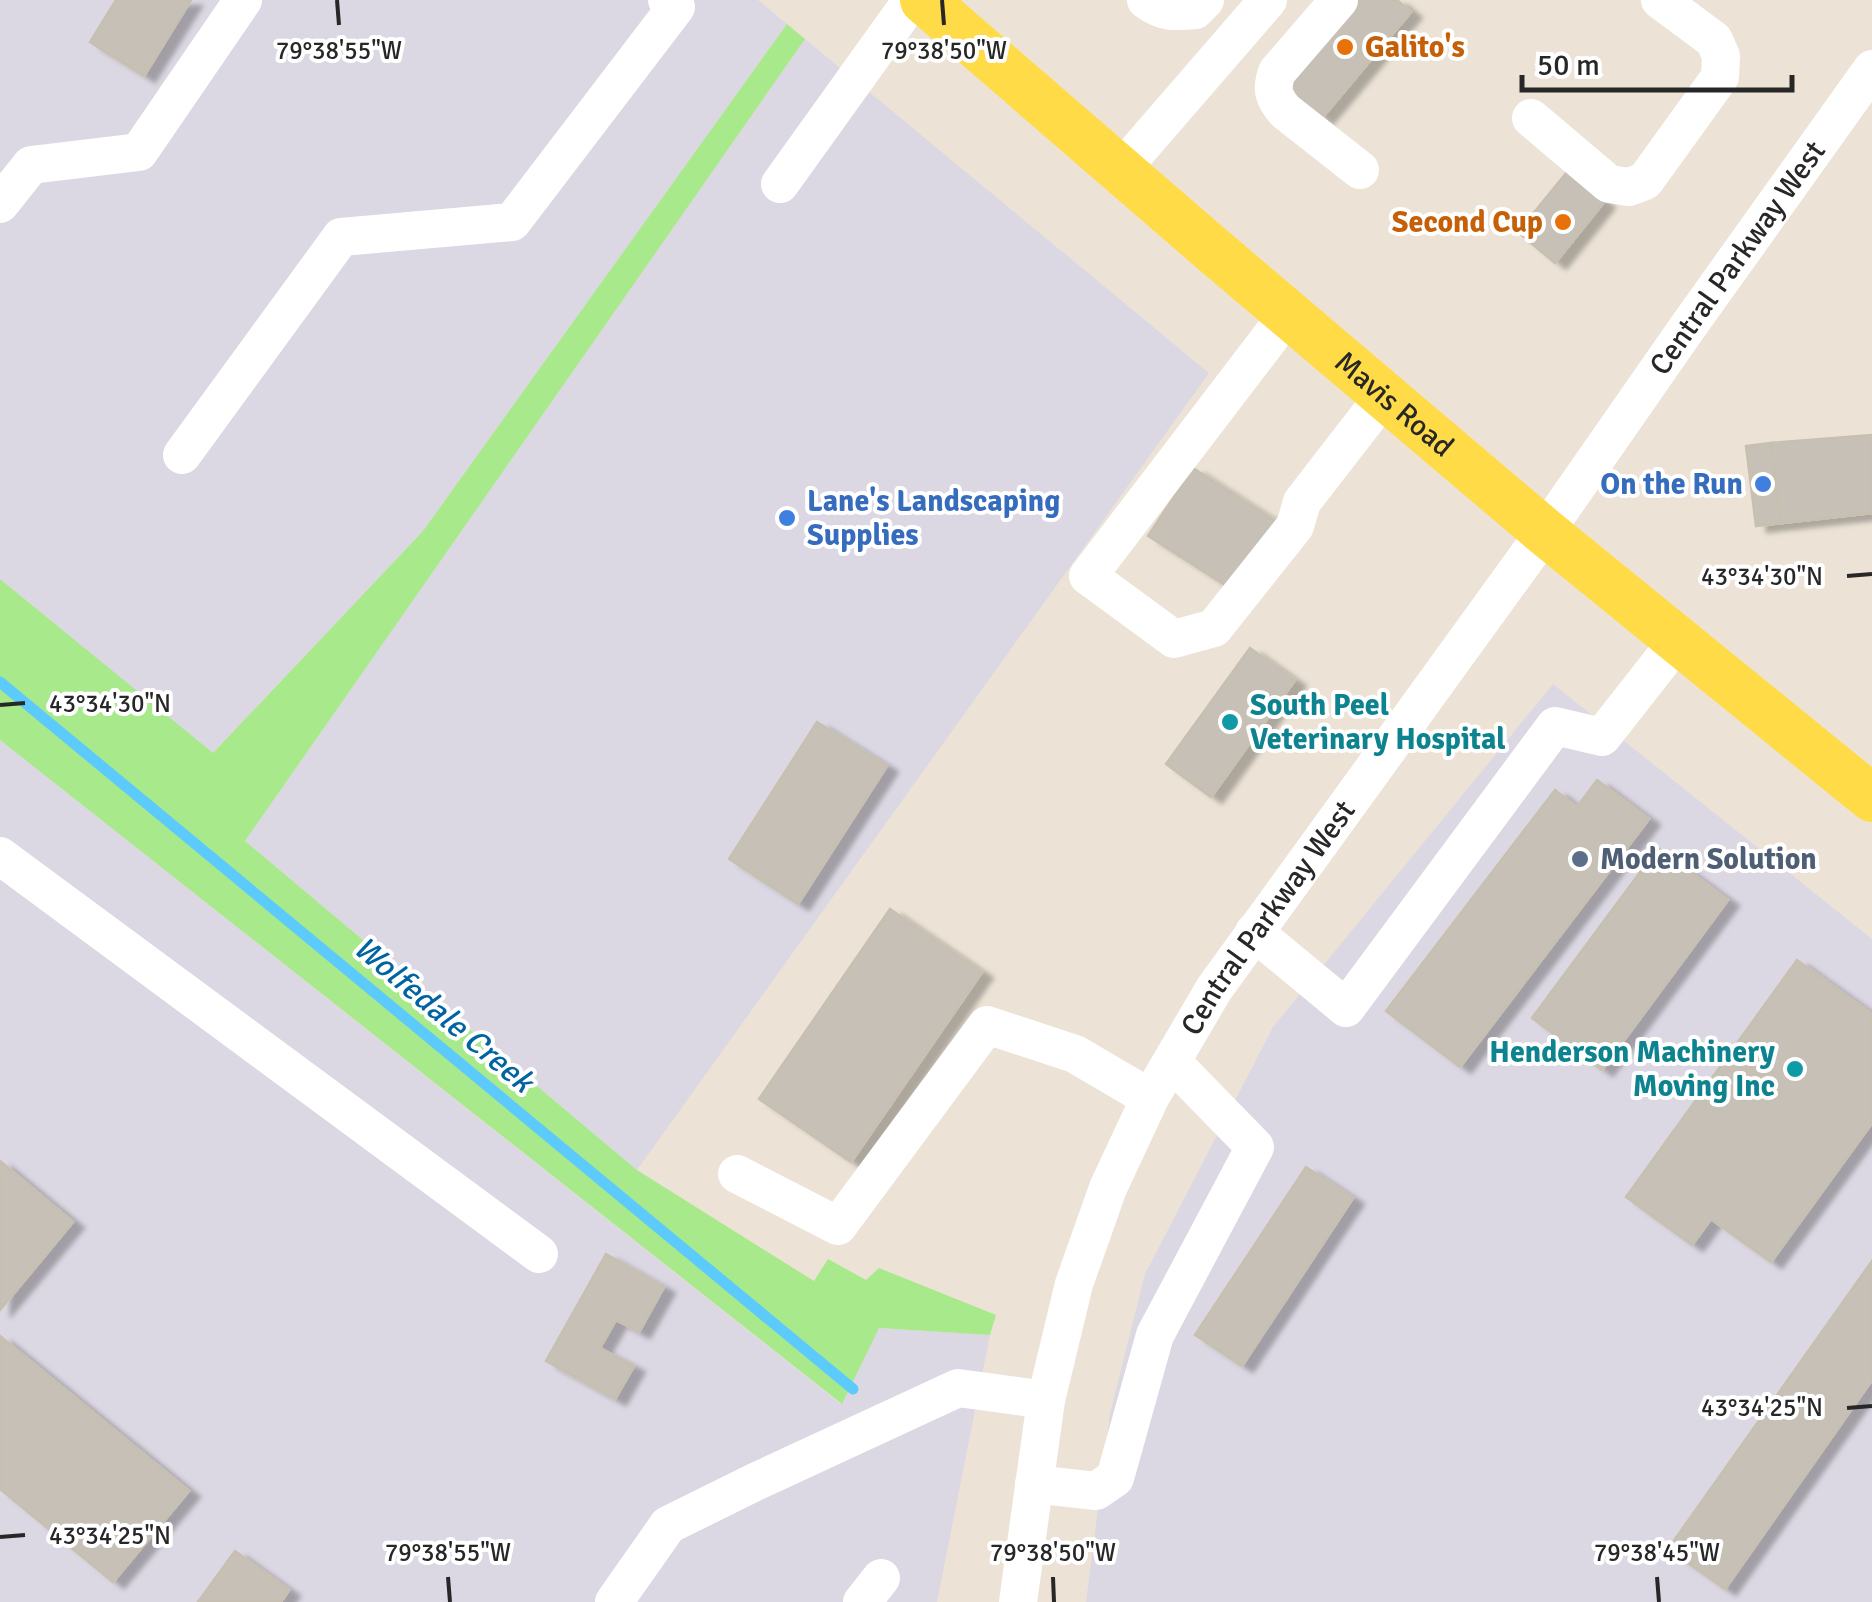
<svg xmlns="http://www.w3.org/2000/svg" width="1872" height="1602" font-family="Signika,sans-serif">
<defs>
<filter id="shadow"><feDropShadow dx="11" dy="6" stdDeviation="2.5" flood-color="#0004"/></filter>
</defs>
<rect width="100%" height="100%" fill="#ece3d6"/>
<!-- industrial -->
<path fill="#dcd8e3" d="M0,0H758L787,24L423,531L212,754L0,579Z
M805,39L1209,373L637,1170L245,841Z
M1553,684L1872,939V1602H1086L1110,1414L1145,1274L1273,1027Z
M0,740L841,1404L878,1328L990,1335L937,1602H0Z"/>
<!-- green -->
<path fill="#a8e98b" d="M787,24L805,39L245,841L637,1170L814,1281L828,1259L866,1280L879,1268L996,1315L990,1335L879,1328L842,1404L0,740V579L213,753L423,531Z"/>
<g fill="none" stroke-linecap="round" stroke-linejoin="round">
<!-- stream -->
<path stroke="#5ccbfb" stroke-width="11" d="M0,682L853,1389"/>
</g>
<!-- building -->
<path fill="#c6c0b6" stroke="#c7c0b0" stroke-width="2.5" filter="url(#shadow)" d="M116,0H191L144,76L90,42Z
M1348,0H1397L1411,12L1322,118L1279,83Z
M1567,172L1604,202L1555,263L1518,232Z
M1872,435V513L1781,523L1771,443Z
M1771,443L1781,523L1756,526L1746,446Z
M1193,468L1283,526L1239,594L1148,536Z
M1250,648L1295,680L1211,797L1166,764Z
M817,722L887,766L798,904L729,859Z
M1597,780L1649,819L1460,1067L1386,1011L1555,790L1577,807Z
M1658,848L1728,900L1602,1070L1532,1018Z
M890,909L982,972L851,1162L759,1099Z
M1797,960L1872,1014V1123L1771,1262L1711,1219L1692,1245L1626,1197Z
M0,1161L73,1222L0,1310Z
M1306,1167L1353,1198L1242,1366L1195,1335Z
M606,1254L664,1287L639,1332L616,1320L600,1348L634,1366L615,1399L546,1361Z
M1872,1261V1380L1725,1589L1668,1549Z
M0,1336L189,1491L113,1582L0,1489Z
M235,1551L289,1590L281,1602H198Z"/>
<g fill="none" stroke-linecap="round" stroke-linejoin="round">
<!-- minor -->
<g stroke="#fff" stroke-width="38">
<path d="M1146,0C1164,13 1174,12 1195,10L1205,0"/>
<path d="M1339,0L1277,72C1271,89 1273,97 1285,111L1360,170"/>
<path d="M1531,118L1609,184L1629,187L1645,181L1720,77L1721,56L1714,40L1660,0"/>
<path d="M1120,171L1268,0"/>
<path d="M780,184L912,0"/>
<path d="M0,204L31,165L139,152L243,0"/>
<path d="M1288,314L1088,576L1174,639L1214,628L1295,526L1302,502L1384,396"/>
<path d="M182,455L341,237L512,222L676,7L667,0"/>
<path d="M0,856L539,1254"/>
<path d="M1254,932L1346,1008L1555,726L1602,737L1678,640"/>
<path d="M737,1174L838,1226L987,1025L1075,1054L1150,1098"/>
<path d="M1034,1484L1096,1491L1115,1478L1155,1335L1255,1147L1172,1062"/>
<path d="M614,1602L668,1525L755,1482L958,1388L1046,1400"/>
<path d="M862,1602L881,1578"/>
<path id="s1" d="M1018,1602L1046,1400L1074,1284L1108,1188L1150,1098L1214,989L1545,532L1687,328L1872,69"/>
</g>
<!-- major -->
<path stroke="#ffdb48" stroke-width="48" id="s2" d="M924,0L1207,245L1545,532L1872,798"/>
</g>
<!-- ticks -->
<path fill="none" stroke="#272727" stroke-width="4" d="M337,0L339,25M942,0L944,25M1847,576L1872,574M0,705L25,703M1847,1408L1872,1406M0,1537L25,1535M448,1577L450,1602M1053,1577L1054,1602M1657,1577L1659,1602"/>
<!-- markers -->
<g fill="#e8710a" stroke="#fff" stroke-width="4">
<circle cx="1345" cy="47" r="10"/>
<circle cx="1563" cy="222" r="10"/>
</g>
<g fill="#3f7fe0" stroke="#fff" stroke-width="4">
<circle cx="1763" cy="484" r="10"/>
<circle cx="787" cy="518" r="10"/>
</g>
<g fill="#0f9aa8" stroke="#fff" stroke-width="4">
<circle cx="1230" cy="722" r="10"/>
<circle cx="1795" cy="1069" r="10"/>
</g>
<circle fill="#5c6f8a" stroke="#fff" stroke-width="4" cx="1580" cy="859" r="10"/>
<g text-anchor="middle" stroke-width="8" stroke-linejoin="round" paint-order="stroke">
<!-- food labels -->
<g font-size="30" font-weight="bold" fill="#c56008" stroke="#fff" text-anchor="start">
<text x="1365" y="57">Galito's</text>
<text x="1543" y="232" text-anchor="end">Second Cup</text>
</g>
<!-- street labels -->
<g font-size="30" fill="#272727" stroke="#fff">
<text dy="10" stroke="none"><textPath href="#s1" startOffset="1550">Central Parkway West</textPath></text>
<text dy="10" stroke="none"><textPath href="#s2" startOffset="620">Mavis Road</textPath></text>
<text dy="10" stroke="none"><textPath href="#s1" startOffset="740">Central Parkway West</textPath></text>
</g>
<!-- shop labels -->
<g font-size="30" font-weight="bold" fill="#366cbe" stroke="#fff" text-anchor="end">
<text x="1743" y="494">On the Run</text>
<text x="807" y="511" text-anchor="start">Lane's Landscaping<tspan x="807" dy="34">Supplies</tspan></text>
</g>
<!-- culture labels -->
<g font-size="30" font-weight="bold" fill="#0d838f" stroke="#fff" text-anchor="start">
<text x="1250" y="715">South Peel<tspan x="1250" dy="34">Veterinary Hospital</tspan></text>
<text x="1775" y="1062" text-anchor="end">Henderson Machinery<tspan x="1775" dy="34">Moving Inc</tspan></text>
</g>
<!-- service labels -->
<g font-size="30" font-weight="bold" fill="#4e5e75" stroke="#fff" text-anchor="start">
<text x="1600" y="869">Modern Solution</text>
</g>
<!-- water labels -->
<g font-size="32" font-style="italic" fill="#0064a2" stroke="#fff">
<text transform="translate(444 1014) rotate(40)" y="11">Wolfedale Creek</text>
</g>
</g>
<g font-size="25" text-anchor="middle" fill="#272727" stroke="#fff" stroke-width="8" stroke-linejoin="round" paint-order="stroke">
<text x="339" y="59">79°38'55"W</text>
<text x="944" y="59">79°38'50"W</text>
<text x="1762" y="585">43°34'30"N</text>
<text x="110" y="712">43°34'30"N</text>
<text x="1762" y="1416">43°34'25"N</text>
<text x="110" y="1544">43°34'25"N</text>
<text x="448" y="1561">79°38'55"W</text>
<text x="1053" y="1561">79°38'50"W</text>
<text x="1657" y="1561">79°38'45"W</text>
</g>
<!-- scale -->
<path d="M1522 75v15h270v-15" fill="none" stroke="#272727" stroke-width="5"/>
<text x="1537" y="75" font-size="30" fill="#272727" stroke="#ffffff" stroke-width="8" paint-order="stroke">50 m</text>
</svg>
